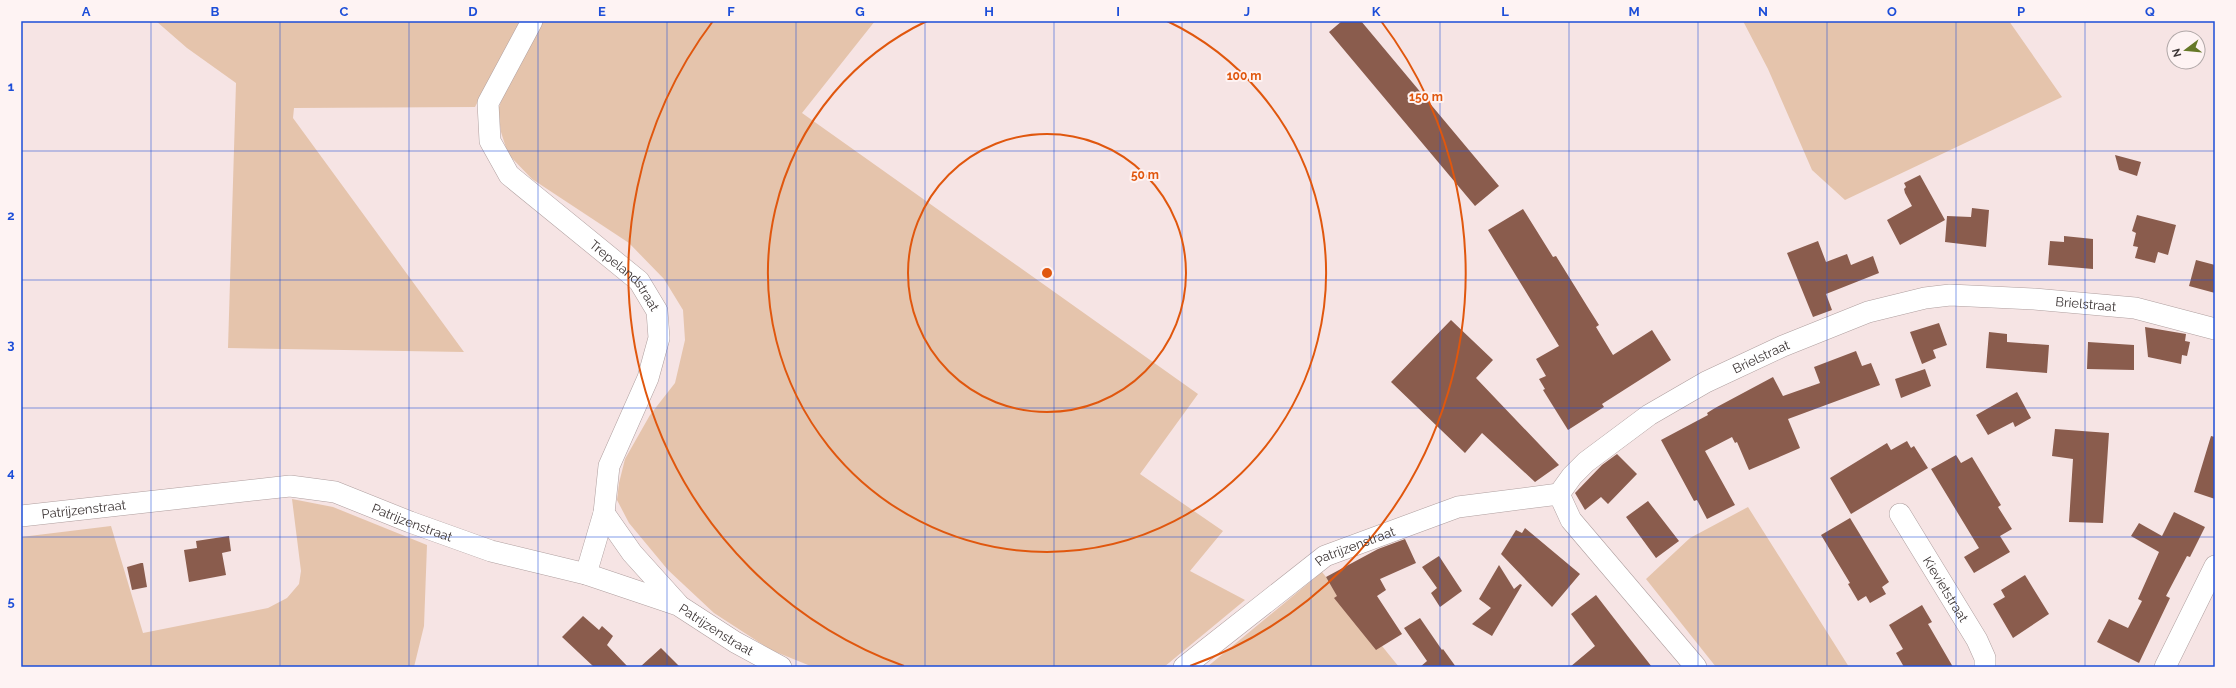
<svg xmlns="http://www.w3.org/2000/svg" width="2236" height="688" font-family="Raleway,sans-serif">
<rect width="100%" height="100%" fill="#f6e4e4"/>
<!-- green -->
<path fill="#e5c4ac" d="M156,21H520L475,107L294,108L293,118L464,352L228,348L236,83L187,48Z
M543,21H875L802,113L1198,394L1140,474L1223,531L1190,571L1245,600L1164,667H813L771,650L714,613L668,570L629,523L617,500L619,483L625,459L650,415L675,383L685,340L683,310L664,279L629,243L532,179L508,154L501,132L498,110L506,87Z
M1743,21H2009L2062,97L1845,200L1812,170L1768,69Z
M292,499L333,507L427,545L424,626L414,667H21V537L111,526L143,633L268,608L287,598L299,584L301,571Z
M1748,507L1849,667H1716L1646,579L1690,538Z
M1322,572L1399,667H1207Z"/>
<!-- building -->
<path fill="#8a5c4d" d="M1342,21H1361L1499,186L1475,206L1329,32Z
M2115,155L2141,162L2137,176L2119,170Z
M1920,175L1945,220L1900,245L1887,220L1912,206L1905,193L1904,189L1906,187L1904,183Z
M1972,208L1989,210L1986,247L1945,242L1947,216L1971,217Z
M1523,209L1553,257L1556,256L1587,306L1599,325L1596,327L1613,355L1652,330L1671,360L1602,404L1604,407L1568,430L1543,390L1545,389L1539,379L1546,376L1536,359L1559,346L1488,230Z
M2137,215L2176,225L2168,255L2158,252L2155,263L2135,258L2138,247L2133,246L2136,233L2132,231Z
M2064,236L2093,239V269L2048,265L2050,241L2064,242Z
M1818,241L1826,262L1847,254L1851,265L1873,256L1879,273L1826,294L1832,310L1813,317L1787,253Z
M2196,260L2215,265V293L2189,286Z
M1451,320L1493,360L1476,378L1559,465L1535,482L1482,433L1465,453L1391,382Z
M1939,323L1947,345L1933,350L1936,358L1922,364L1910,332Z
M2145,327L2186,334L2185,341L2190,342L2187,356L2182,355L2181,364L2148,357Z
M1989,332L2007,334V342L2049,345L2047,373L1986,368Z
M2088,342L2134,345V370L2087,369Z
M1856,351L1862,366L1871,363L1880,385L1788,419L1800,448L1749,470L1737,442L1735,443L1732,437L1705,451L1735,505L1707,519L1697,500L1694,501L1661,440L1708,415L1707,413L1715,408L1773,377L1783,396L1820,383L1814,367Z
M1925,369L1931,386L1901,398L1895,379Z
M2017,392L2031,418L2015,427L2013,422L1988,435L1976,415Z
M2055,429L2109,433L2103,523L2069,522L2073,459L2052,456Z
M2211,436L2215,437V499L2194,492Z
M1907,441L1911,448L1914,446L1928,468L1851,514L1830,478L1887,443L1891,450Z
M1617,454L1637,474L1608,504L1601,497L1585,510L1575,493L1602,465Z
M1956,455L1961,463L1972,457L2001,505L1998,507L2012,529L2000,536L2010,552L1974,573L1964,557L1979,548L1931,469Z
M1648,501L1679,541L1656,558L1626,517Z
M2174,512L2205,527L2190,557L2187,556L2166,596L2170,598L2139,663L2097,642L2109,619L2128,628L2142,601L2138,599L2159,552L2131,536L2139,523L2162,536Z
M1850,518L1889,582L1882,587L1886,594L1870,603L1866,596L1858,601L1848,584L1850,583L1821,535Z
M1525,528L1580,574L1552,607L1501,554L1516,530L1522,533Z
M229,536L231,551L222,553L226,575L189,582L184,550L197,548L196,541Z
M1405,539L1416,563L1380,579L1386,590L1377,596L1402,634L1376,650L1334,598L1337,596L1326,577L1378,549Z
M1439,556L1462,591L1440,607L1431,593L1437,588L1422,567Z
M141,563H143L147,587L132,590L127,567Z
M1499,565L1514,589L1520,584L1522,585L1492,636L1472,624L1491,608L1479,599Z
M2025,575L2049,614L2013,638L1993,604L2005,597L2001,590Z
M1596,595L1630,639L1652,667H1570L1595,646L1571,614Z
M1922,605L1932,622L1928,624L1953,667H1904L1896,653L1903,649L1889,625Z
M583,616L599,630L602,626L613,636L607,645L628,667H594L562,637Z
M1420,618L1442,650L1443,649L1456,667H1420L1427,661L1404,628Z
M661,648L680,667H640Z"/>
<g fill="none" stroke-linecap="round" stroke-linejoin="round">
<!-- minor casing -->
<g stroke="#af9f9f" stroke-width="22">
<g id="minor">
<path id="s1" d="M532,21L488,103L490,141L509,175L639,281L657,311L659,338L648,378L609,466L604,513L586,574"/>
<path id="s2" d="M1559,494L1572,476L1586,462L1649,415L1706,382L1783,346L1868,312L1925,298L1950,295L2034,299L2135,308L2215,329"/>
<path d="M1559,494L1571,520L1696,667"/>
<path d="M604,513L632,553L678,604"/>
<path id="s3" d="M1900,514L1977,640L1985,658V667"/>
<path id="s4" d="M21,516L290,486L335,492L410,522L491,551L586,574L678,605L735,642L781,667"/>
<path id="s5" d="M1184,667L1325,556L1458,507L1559,494"/>
<path d="M2165,667L2215,566"/>
</g>
</g>
<!-- minor -->
<use href="#minor" stroke="#fff" stroke-width="21"/>
</g>
<!-- grid -->
<path fill="none" stroke="#1d4ed8" stroke-width="1" stroke-opacity="0.55" d="M151,21V667M280,21V667M409,21V667M538,21V667M667,21V667M796,21V667M925,21V667M1054,21V667M1182,21V667M1311,21V667M1440,21V667M1569,21V667M1698,21V667M1827,21V667M1956,21V667M2085,21V667M21,151H2215M21,280H2215M21,408H2215M21,537H2215"/>
<!-- distance rings -->
<g fill="none" stroke="#e0570e" stroke-width="2">
<circle cx="1047" cy="273" r="139"/>
<path d="M1167 21A279 279 0 1 1 927 21"/>
<path d="M904 666A418 418 0 0 1 713 21M1381 21A418 418 0 0 1 1190 666"/>
</g>
<g text-anchor="middle" stroke-width="4" stroke-linejoin="round" paint-order="stroke">
<!-- street labels -->
<g font-size="13" fill="#3e3737" stroke="#fef3f3">
<text dy="5" stroke="none"><textPath href="#s1" startOffset="324">Trepelandstraat</textPath></text>
<text dy="5" stroke="none"><textPath href="#s2" startOffset="583">Brielstraat</textPath></text>
<text dy="5" stroke="none"><textPath href="#s2" startOffset="247">Brielstraat</textPath></text>
<text dy="5" stroke="none"><textPath href="#s4" startOffset="63">Patrijzenstraat</textPath></text>
<text dy="5" stroke="none"><textPath href="#s4" startOffset="399">Patrijzenstraat</textPath></text>
<text dy="5" stroke="none"><textPath href="#s5" startOffset="211">Patrijzenstraat</textPath></text>
<text dy="5" stroke="none"><textPath href="#s3" startOffset="88">Kievietstraat</textPath></text>
<text dy="5" stroke="none"><textPath href="#s4" startOffset="723">Patrijzenstraat</textPath></text>
</g>
</g>
<circle cx="1047" cy="273" r="6" fill="#e0570e" stroke="#fef3f3" stroke-width="2"/>
<g font-size="12" text-anchor="middle" font-weight="bold" fill="#e0570e" stroke="#fef3f3" stroke-width="4" stroke-linejoin="round" paint-order="stroke">
<text x="1244" y="80">100 m</text>
<text x="1426" y="101">150 m</text>
<text x="1145" y="179">50 m</text>
</g>
<!-- border -->
<rect width="2236" height="688" fill="none" stroke="#fef3f3" stroke-width="44"/>
<!-- north arrow -->
<g transform="translate(2186 50) rotate(254)"><circle r="19" fill="#fef3f3" stroke="#b1a8a8"/>
<path d="M0-3L7 15L0 10L-7 15Z" fill="#667827"/>
<text y="-6" font-size="11" font-weight="bold" text-anchor="middle" fill="#3e3737">N</text>
</g>
<rect x="22" y="22" width="2192" height="644" fill="none" stroke="#1d4ed8" stroke-width="1.5"/>
<g font-size="13" text-anchor="middle" font-weight="bold" fill="#1d4ed8">
<text x="86" y="16">A</text>
<text x="215" y="16">B</text>
<text x="344" y="16">C</text>
<text x="473" y="16">D</text>
<text x="602" y="16">E</text>
<text x="731" y="16">F</text>
<text x="860" y="16">G</text>
<text x="989" y="16">H</text>
<text x="1118" y="16">I</text>
<text x="1247" y="16">J</text>
<text x="1376" y="16">K</text>
<text x="1505" y="16">L</text>
<text x="1634" y="16">M</text>
<text x="1763" y="16">N</text>
<text x="1892" y="16">O</text>
<text x="2021" y="16">P</text>
<text x="2150" y="16">Q</text>
<text x="11" y="91">1</text>
<text x="11" y="220">2</text>
<text x="11" y="349">3</text>
<text x="11" y="477">4</text>
<text x="11" y="606">5</text>
</g>
</svg>
